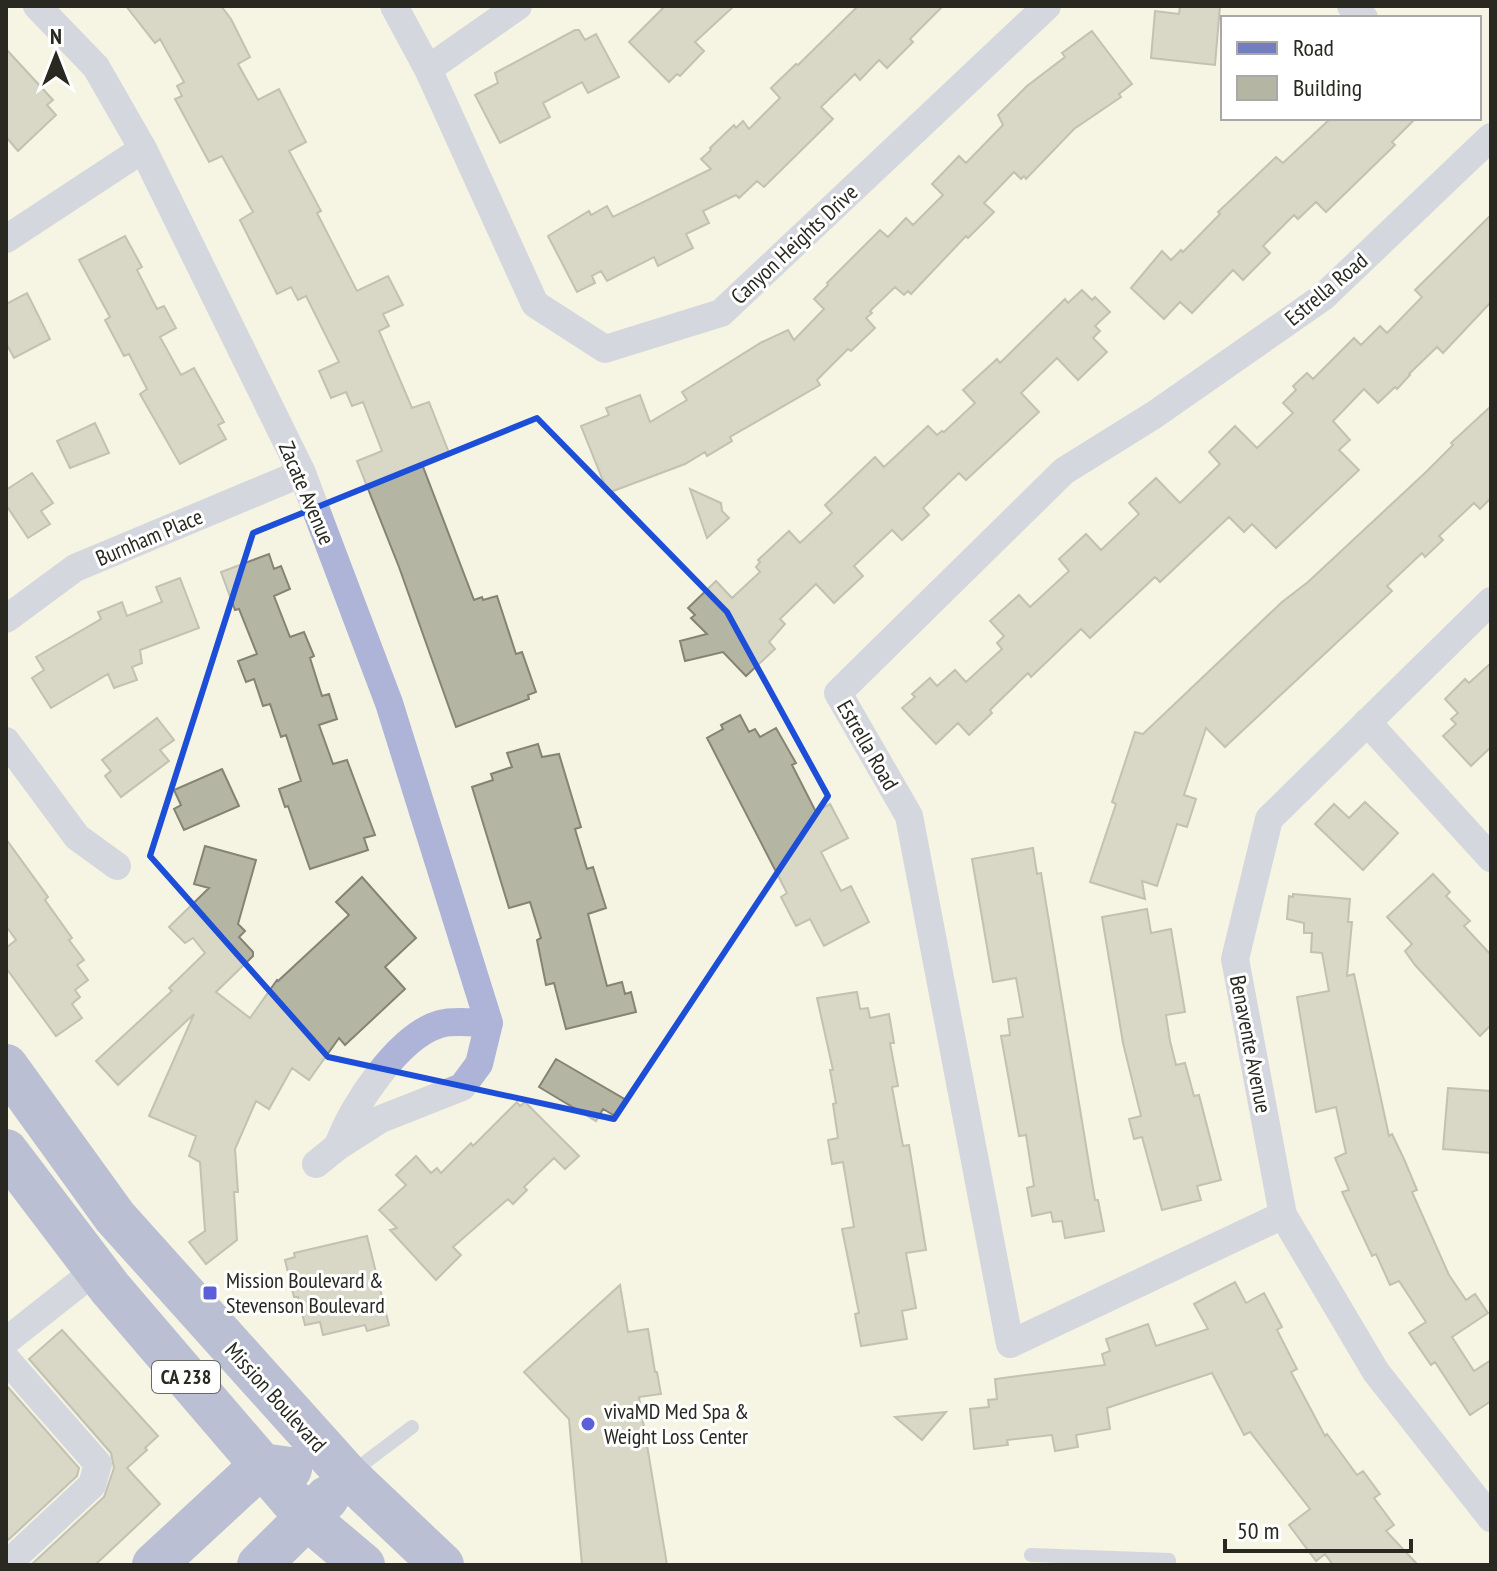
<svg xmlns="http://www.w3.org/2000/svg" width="1497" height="1571" font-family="'PT Sans Narrow',sans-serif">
<rect width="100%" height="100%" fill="#f5f4e3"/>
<!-- building -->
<path fill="#b5b5a4" stroke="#858474" stroke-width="2" d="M126,6H221L231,19L250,57L238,64L258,100L279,89L306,142L289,151L321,211L317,213L357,291L388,276L403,305L383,314L389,326L379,331L412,408L429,402L449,453L422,464L474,600L482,597L483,600L497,596L516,654L522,652L536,692L528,695L529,699L456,727L399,567L357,461L382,451L363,402L352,406L346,392L331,398L319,371L339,362L306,296L298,300L291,287L277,294L240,220L253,212L222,156L209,162L175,99L182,96L177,86L184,82L160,39L155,43Z
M665,6H734L695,42L704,51L680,76L677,74L669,82L629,42Z
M858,6H943L910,39L913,42L887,68L879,60L860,80L855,74L821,107L833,119L764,187L757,181L739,198L736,195L703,211L709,223L686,234L693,248L658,266L654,257L607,281L601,271L592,276L595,283L577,292L548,236L589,211L591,215L607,206L613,217L711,169L701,159L711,150L710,148L734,125L736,128L743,121L749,129L780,98L771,88L796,64L798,65Z
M1180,6H1220L1215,65L1151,58L1155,11L1179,14Z
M575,30H579L585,40L596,34L619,77L588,93L582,82L543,103L550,117L500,143L475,95L498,83L495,73Z
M1092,31L1132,84L1119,94L1121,97L1074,129L1026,179L1024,176L1021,179L1014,172L984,203L994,212L968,238L966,236L911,294L908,291L904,295L895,287L870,311L872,313L866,318L875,328L851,351L848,349L817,380L820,385L730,437L732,441L707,456L705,452L685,464L608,493L581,426L609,415L606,408L640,395L650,422L687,400L682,392L762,342L788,330L794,340L824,309L814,299L828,285L827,283L880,230L888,237L906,218L913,225L943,195L932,184L959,156L966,163L1003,125L998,115L1027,86L1065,57L1062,53Z
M6,49L53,100L47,105L56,115L18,151L6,137Z
M1331,118H1416L1392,142L1395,145L1326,212L1316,202L1298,219L1294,215L1263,246L1270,253L1243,280L1233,270L1192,313L1180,302L1164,319L1131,288L1162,251L1171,260L1181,250L1183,252L1220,214L1218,212L1276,157L1283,163Z
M1491,215V302L1443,353L1437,347L1409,374L1410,375L1397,389L1395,387L1378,403L1364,389L1333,421L1350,440L1339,450L1359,470L1276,548L1252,524L1244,532L1229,517L1160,582L1155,577L1090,638L1081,629L1031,677L1028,673L990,710L992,713L969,735L958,723L936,744L902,708L915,697L912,694L930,678L937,686L955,670L966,682L1002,649L997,643L1004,636L990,621L1019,595L1030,607L1069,571L1059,559L1086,534L1101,550L1139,514L1129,503L1156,478L1180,503L1220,464L1209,452L1235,426L1257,448L1293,413L1283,403L1296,390L1293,386L1307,373L1313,379L1354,338L1361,345L1380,326L1387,333L1422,297L1415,290Z
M125,236L142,267L137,270L157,309L164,306L176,328L160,337L181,375L194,368L224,422L218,425L226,439L180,464L140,394L147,389L129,354L124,356L105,320L110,317L79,260Z
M1082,290L1092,300L1095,297L1110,312L1095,326L1100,331L1093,338L1107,352L1078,380L1057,358L1021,393L1039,412L966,480L959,473L923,508L929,515L902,540L892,530L854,566L863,576L834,603L816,584L780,619L785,624L769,642L775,649L746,676L723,652L685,661L680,641L707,634L691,618L695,615L688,608L716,581L732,598L760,572L756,567L760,562L758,560L789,531L800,543L832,513L825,505L875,457L884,467L928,426L937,435L942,431L944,432L975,403L963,390L997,359L1000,363L1065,299L1068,303Z
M27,293L50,339L14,358L6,343V304Z
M1491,406V498L1480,509L1474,503L1439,536L1443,540L1425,557L1422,553L1387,586L1392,591L1225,747L1206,728L1184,795L1196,799L1187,827L1177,824L1157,886L1142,881L1145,899L1090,882L1116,804L1112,802L1135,732L1143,734L1282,602L1308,582L1426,472L1453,445L1451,443Z
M95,423L109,453L70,468L57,441Z
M32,473L53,503L41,511L50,524L28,538L6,505V490Z
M690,489L721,503L722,511L729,518L707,538Z
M269,554L274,569L281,566L290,589L274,596L290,637L304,632L314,656L310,658L322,696L329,694L337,719L319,725L333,764L347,760L375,835L364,838L368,850L310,869L288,806L285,807L279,789L301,781L286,735L281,737L270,704L263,706L254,679L246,682L238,661L257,654L239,609L235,610L221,572Z
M180,578L199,628L140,650L142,663L132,667L137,680L114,688L108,674L51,708L32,678L44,670L36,657L101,619L98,612L122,602L127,616L162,602L156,587Z
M1491,663V747L1471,766L1443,736L1456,724L1451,719L1458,713L1445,699L1465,679L1469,683Z
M740,715L749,732L755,729L760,737L776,728L796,763L792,765L816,812L830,804L848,838L821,852L841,891L851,886L869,922L824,946L810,919L796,926L781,897L787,893L707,738L723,729L721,725Z
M157,718L174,740L160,750L169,761L121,797L105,776L111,771L102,760Z
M538,744L542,757L559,754L581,827L575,829L587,869L593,867L606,908L588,914L607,986L622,982L625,994L631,992L636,1012L566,1029L554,983L546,985L537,940L541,938L530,902L509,908L472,787L493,780L491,774L512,767L507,753Z
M222,769L239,806L184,830L174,809L181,805L174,790Z
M1365,802L1398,833L1363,870L1315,824L1334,804L1349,818Z
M6,839L48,897L45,900L72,938L69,940L84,960L77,965L88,980L75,990L80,997L72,1004L82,1018L56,1036L6,968V948L16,940L6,926Z
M205,846L256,860L238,924L245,931L239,937L253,952V956L216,992L250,1018L277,980L278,981L349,915L336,902L362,877L416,938L385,967L405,989L345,1045L339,1038L309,1080L292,1068L269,1109L256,1101L235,1149L238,1192H234L237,1240L206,1264L189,1242L205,1231L200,1162L189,1156L196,1136L149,1116L194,1014L118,1085L96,1061L172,991L169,988L205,953L193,938L185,943L169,927L209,888L194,884Z
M1033,848L1037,874L1041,873L1095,1200H1098L1104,1231L1065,1238L1062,1221L1053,1222L1051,1212L1032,1216L1027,1188L1034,1186L1026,1135L1019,1136L1001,1036L1010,1035L1008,1019L1023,1017L1016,978L993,982L972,859Z
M1433,874L1450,892L1446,896L1470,921L1464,926L1491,955V1025L1480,1036L1415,965L1405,951L1412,944L1387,917Z
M1293,894L1350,899L1348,922H1352L1347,976L1354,974L1389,1136L1392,1134L1404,1159L1417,1190L1412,1192L1449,1275L1466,1300L1475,1294L1488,1313L1452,1337L1474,1371L1491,1360V1401L1470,1415L1435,1362L1431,1365L1409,1333L1426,1322L1399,1281L1390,1285L1376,1254L1372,1256L1342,1192L1349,1190L1335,1158L1346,1153L1336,1107L1316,1112L1297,997L1329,991L1322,953L1311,952L1312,933H1304V923L1287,919L1289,896L1293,897Z
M1147,909L1151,933L1171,929L1185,1012L1166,1015L1170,1041L1176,1065L1185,1063L1194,1096L1199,1095L1221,1180L1197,1186L1201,1200L1162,1210L1142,1137L1134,1139L1129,1119L1141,1116L1123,1043L1102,917Z
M857,992L860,1009L868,1008L870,1018L889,1014L894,1043H890L898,1086L892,1087L903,1146L909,1145L926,1250L906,1253L916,1308L902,1311L907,1339L861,1346L855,1314L859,1313L842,1229L854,1227L843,1162L832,1164L828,1140L838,1138L833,1104L836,1103L830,1070H833L817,998Z
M556,1059L626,1100L617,1117L603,1109L596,1121L539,1087Z
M1448,1088L1491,1091V1153L1443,1149Z
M517,1102L520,1106L525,1102L579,1156L565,1169L554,1158L524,1187L527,1190L513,1204L508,1199L453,1247L461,1255L436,1280L390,1230L397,1228L379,1210L406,1185L396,1175L416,1156L431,1173L437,1168L441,1173L471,1143L473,1146Z
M367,1236L389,1325L367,1331L365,1325L323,1335L320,1322L305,1325L298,1297H294L285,1260L295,1257L294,1253Z
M1235,1282L1246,1303L1264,1293L1282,1327L1277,1330L1297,1369L1291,1372L1325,1436L1327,1434L1357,1475L1363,1471L1380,1494L1374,1498L1394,1525L1386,1531L1418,1565H1333L1325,1554L1316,1561L1289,1525L1310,1509L1250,1432L1244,1435L1212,1373L1107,1408L1110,1429L1076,1435L1078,1447L1055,1451L1052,1435L1007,1440L1008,1445L974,1449L970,1409L989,1407L988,1400L997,1399L995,1379L1105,1365L1102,1354L1110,1351L1106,1339L1148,1324L1156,1346L1208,1329L1194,1304Z
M620,1285L628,1332L648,1329L655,1372H657L661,1394L639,1397L667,1565H582L569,1419L524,1372Z
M62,1330L158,1436L145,1448L147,1450L127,1468L160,1504L95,1565H31L104,1497L114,1468L111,1453L29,1359Z
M6,1385L79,1468L77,1476L6,1542Z
M946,1412L922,1440L895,1417Z"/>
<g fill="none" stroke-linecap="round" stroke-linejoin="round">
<!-- lane -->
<path stroke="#adb4d8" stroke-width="14" d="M351,1473L412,1427
M1031,1555L1169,1560V1565"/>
<!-- street -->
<path stroke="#adb4d8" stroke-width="28" d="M37,6L96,67L143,149L302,473L389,703L489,1023L479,1064L462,1087L381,1119L337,1147L316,1164
M394,6L428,69L535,304L605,349L721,313L1047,6
M1351,6L1364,18
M428,69L518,6
M6,239L143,149
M1491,601L1269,819L1235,959L1283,1215L1376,1372L1491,1518
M6,619L75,568L302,473
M1367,722L1491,858
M6,741L77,837L117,866
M338,1145C353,1106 398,1036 440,1024C454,1020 474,1023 489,1023
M1283,1215L1010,1344L909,816L838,693L1064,471L1154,415L1323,297L1491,137
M6,1341L96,1270
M6,1359L98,1464L92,1485L6,1565"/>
<!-- primary -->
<path stroke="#747ebe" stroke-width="44" d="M6,1066L115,1217L348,1476L442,1565
M6,1151L110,1288L307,1518L363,1565
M154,1565L262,1465L290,1469
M259,1565L327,1498"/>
</g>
<!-- marked area -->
<path d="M0 0H1497V1571H0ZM537,418L727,612L828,796L614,1119L328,1057L150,856L253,533Z" fill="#f5f4e3" fill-opacity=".55" fill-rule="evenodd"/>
<path fill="none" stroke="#1d4ed8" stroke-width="6" stroke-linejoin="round" d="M537,418L727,612L828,796L614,1119L328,1057L150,856L253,533Z"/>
<!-- markers -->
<g fill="#5b60d8" stroke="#fff" stroke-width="3">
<rect x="202" y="1285" width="16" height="16" rx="4"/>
<circle cx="588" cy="1424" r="8"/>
</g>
<g text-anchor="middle" stroke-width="6" stroke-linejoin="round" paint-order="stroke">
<!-- shield labels -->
<rect fill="#fff" stroke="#696964" stroke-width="2" x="152" y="1361" width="68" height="32" rx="6"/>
<g font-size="20" font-weight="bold" fill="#292922">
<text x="186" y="1384">CA 238</text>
</g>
<!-- street labels -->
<g font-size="22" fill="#292922" stroke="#fff">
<text transform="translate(794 244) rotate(-43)" y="8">Canyon Heights Drive</text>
<text transform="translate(1326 289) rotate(-40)" y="8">Estrella Road</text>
<text transform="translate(307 493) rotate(67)" y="8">Zacate Avenue</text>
<text transform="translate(149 537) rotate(-23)" y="8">Burnham Place</text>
<text transform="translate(868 745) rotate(60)" y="8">Estrella Road</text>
<text transform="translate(1251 1044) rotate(79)" y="8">Benavente Avenue</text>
<text transform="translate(276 1397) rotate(48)" y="8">Mission Boulevard</text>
</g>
<!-- poi labels -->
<g font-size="22" fill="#292922" stroke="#fff" text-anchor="start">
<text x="226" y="1288">Mission Boulevard &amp;<tspan x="226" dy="25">Stevenson Boulevard</tspan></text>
<text x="604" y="1419">vivaMD Med Spa &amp;<tspan x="604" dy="25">Weight Loss Center</tspan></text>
</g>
</g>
<!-- border -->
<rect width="1497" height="1571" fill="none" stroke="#292922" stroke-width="16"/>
<!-- legend -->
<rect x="1221" y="16" width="260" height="104" fill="#ffffff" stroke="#a9a9a7" stroke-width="2"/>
<rect x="1237" y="42" width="40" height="12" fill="#747ebe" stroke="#a9a9a7" stroke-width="2"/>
<text x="1293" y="56" font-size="24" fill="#292922">Road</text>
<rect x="1237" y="76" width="40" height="24" fill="#b5b5a4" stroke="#a9a9a7" stroke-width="2"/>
<text x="1293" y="96" font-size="24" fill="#292922">Building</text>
<!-- north arrow -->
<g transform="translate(56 56)" stroke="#ffffff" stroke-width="6" paint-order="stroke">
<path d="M0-6L14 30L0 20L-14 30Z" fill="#292922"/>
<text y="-12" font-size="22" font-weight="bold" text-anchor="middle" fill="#292922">N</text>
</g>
<!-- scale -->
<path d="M1225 1539v12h186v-12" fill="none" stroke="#292922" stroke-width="4"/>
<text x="1237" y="1539" font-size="24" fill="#292922" stroke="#ffffff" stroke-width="6" paint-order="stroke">50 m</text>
</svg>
